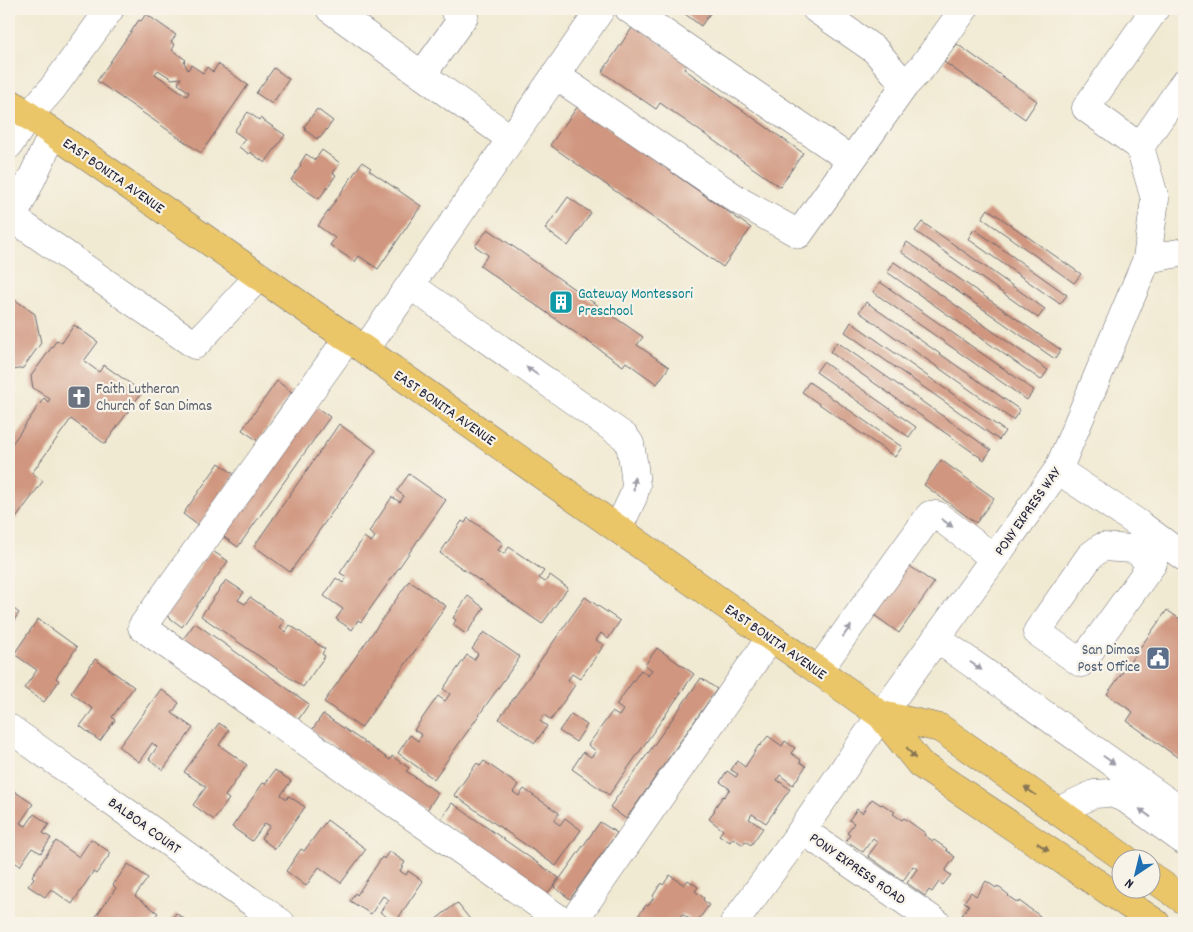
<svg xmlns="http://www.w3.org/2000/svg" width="1193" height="932" font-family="Dekko,sans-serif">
<rect width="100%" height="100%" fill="#f7f3e8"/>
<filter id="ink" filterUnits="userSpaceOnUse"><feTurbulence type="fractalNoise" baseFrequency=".02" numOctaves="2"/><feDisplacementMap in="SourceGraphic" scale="10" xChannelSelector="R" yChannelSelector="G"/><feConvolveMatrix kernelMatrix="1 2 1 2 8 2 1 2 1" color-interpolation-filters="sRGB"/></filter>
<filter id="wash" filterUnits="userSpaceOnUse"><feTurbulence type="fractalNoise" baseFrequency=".0096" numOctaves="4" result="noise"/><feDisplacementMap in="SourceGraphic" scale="20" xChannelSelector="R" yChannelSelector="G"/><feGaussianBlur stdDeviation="1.12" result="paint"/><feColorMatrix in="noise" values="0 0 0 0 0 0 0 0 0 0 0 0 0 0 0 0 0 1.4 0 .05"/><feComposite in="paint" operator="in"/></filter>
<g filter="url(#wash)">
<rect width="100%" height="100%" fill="#f1ead3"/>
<g id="blocks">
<!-- building -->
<path fill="#d0967f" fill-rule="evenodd" d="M689,9H713L701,26L685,14Z
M146,14L176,35L171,42L175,45L172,50L186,60L184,62L188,70L191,65L203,73L207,67L213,72L218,64L248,85L201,153L97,81L139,20L141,21ZM158,70L172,79L181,78L178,84L189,92L187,96L155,74Z
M634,25L688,63L684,69L803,153L780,187L660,103L656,109L602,72Z
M957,44L1037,101L1025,119L944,62Z
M274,68L289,79L272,104L256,93Z
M578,106L751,228L723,267L550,145Z
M317,109L333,121L320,138L318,137L317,139L305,130L306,128L304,127Z
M248,112L259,120L260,118L285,135L265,163L250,152L249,154L239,147L245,139L234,131Z
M322,150L340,163L333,173L336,175L319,199L291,180L301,165L300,164L306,154L315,160Z
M362,162L371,168L369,170L421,206L378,269L359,256L355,262L330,245L335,238L318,226Z
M568,197L591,213L568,246L545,229Z
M988,209L1081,274L1074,283L982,218Z
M922,222L1045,309L1038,318L915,231Z
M488,229L643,337L637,345L669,367L657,384L626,362L623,366L480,266L488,255L475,246Z
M974,229L1067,295L1060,304L968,239Z
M907,242L1061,350L1055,359L901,252Z
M894,262L1048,370L1041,380L887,272Z
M880,282L1034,390L1027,400L873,292Z
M9,297H11L35,314L41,343L23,368L9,371Z
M866,302L1020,410L1013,420L859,312Z
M851,322L1005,431L999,440L845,332Z
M74,325L98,342L84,361L99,372L104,365L142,392L105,444L71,419L32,473L43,481L9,528V448L44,398L48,402L50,399L33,388L31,376L57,340L62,343Z
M837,342L991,450L984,460L830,352Z
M823,362L916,427L909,437L816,372Z
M277,381L292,392L258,441L242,430Z
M809,382L902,447L895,457L802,392Z
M313,405L330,417L238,547L221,535Z
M339,424L376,450L290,572L254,546Z
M941,460L994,498L976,523L924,485Z
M219,463L235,475L199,526L183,514Z
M409,474L446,500L361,622L358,620L352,630L336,619L343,609L324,596L336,578L343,583L347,577L340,573L364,537L371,542L375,537L369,532L392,497L400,502L404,496L397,491Z
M468,518L503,543L498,550L504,554L509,547L544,571L539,578L545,582L550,575L568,588L542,624L440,553L462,521L465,523Z
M211,550L228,561L182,627L166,615Z
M904,562L934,583L899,633L874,615Z
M226,580L244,592L238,600L245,604L250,597L284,621L280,628L285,632L290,625L325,649L322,654L325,656L303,687L201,616Z
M409,581L446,606L361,728L324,702Z
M468,596L484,608L466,634L453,625L456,620L453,618Z
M585,597L620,621L608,639L601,633L596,640L604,645L580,679L572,674L568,680L575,685L551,720L544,715L540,721L547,726L535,743L499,719Z
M9,605L19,613L9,627Z
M1167,610L1184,622V762L1127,721L1133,712L1107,694Z
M38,619L77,647L56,678L59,681L44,702L24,688L37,670L14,654Z
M195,623L309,704L298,720L183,639Z
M484,632L520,657L434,779L398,753L410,735L418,741L422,735L414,730L438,696L445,701L450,694L443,689L467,655L474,660L478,654L472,649Z
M657,648L694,674L609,795L572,769L583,752L591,757L596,751L588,745L612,712L619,716L623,710L616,705L641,670L648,676L652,670L645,665Z
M95,659L134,687L112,717L115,720L100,741L80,726L93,709L71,693Z
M701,678L717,689L626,819L610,807Z
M161,689L179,703L172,713L193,728L163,770L149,759L157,747L152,743L139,762L119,747Z
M323,714L390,760L392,756L409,768L406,771L438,793L427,810L312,730Z
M571,714L587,725L576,742L559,731Z
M219,723L229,730L219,745L247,765L225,796L229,799L214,820L193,805L206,787L184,772Z
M768,736L782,746L785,741L795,748L791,753L801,760L800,762L806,766L793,785L780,775L777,780L790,789L766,823L752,814L749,819L763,828L751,845L745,841L743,845L733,838L730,842L719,835L723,830L709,819L715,810L714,809L723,796L724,797L730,789L720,782L727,771L736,777L738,774L731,770L737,761L745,767L759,745L760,746Z
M484,761L518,785L513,792L519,796L524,789L559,813L554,821L560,825L565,818L581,830L556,866L454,795L477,763L480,766Z
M275,770L291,781L281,795L287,799L289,796L305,807L275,849L261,838L270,826L265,823L252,841L232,827L263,783L265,784Z
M14,791L33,804L20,823L26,826L34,814L49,824L43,833L51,838L41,853L32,848L20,866L9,858V797Z
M872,799L881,805L882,804L895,812L893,814L902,820L904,818L925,833L924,835L933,841L934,840L947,849L946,850L955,857L945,871L951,875L943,885L939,882L932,892L929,890L925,896L907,883L917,869L913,866L903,881L868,856L878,842L873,838L863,852L846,840L850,835L847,833L854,823L849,820L857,809L862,813Z
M452,803L559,878L547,894L441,819Z
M327,820L366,849L341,883L319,867L306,886L286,871L301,849L304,851Z
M600,822L617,833L570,899L554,887Z
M91,839L111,853L96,874L93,872L72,904L51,889L45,897L28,886L34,878L32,876L56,841L79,857Z
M389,851L405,862L400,871L406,875L408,871L423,881L395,923L380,912L389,900L383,896L371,914L350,901L355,893L357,895L382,857L384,859Z
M128,864L148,878L135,896L158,913L150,923H99L94,919L116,888L113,885Z
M670,875L684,885L688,880L698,887L695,891L704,898L703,900L709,905L696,923L682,914L679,918L686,923H633L646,905L648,906L654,897L653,896L661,883L663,885Z
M986,881L996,888L997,886L1009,895L1008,896L1018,903L1019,901L1040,916L1039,918L1046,923H992L988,920L986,923H960L965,917L962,915L969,905L964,902L971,892L976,896Z
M457,903L473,923H431Z
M176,913L190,923H168Z"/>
</g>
</g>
<g filter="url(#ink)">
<use href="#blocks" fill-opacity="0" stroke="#6a6870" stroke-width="1"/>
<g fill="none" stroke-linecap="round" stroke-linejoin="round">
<!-- minor casing -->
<g stroke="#6a6870" stroke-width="29">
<path id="minor" d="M330,9L511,139
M629,9L851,160
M816,9L875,50L905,85L923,66L964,9
M422,75L464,16L454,9
M555,75L741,202L799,234L905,85
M9,145L29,115L52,89L110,9
M1140,147L1184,83
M13,218L195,345L259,276
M9,225L24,195L53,133
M1147,259L1184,252
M410,285L625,437L630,444L634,467L636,486L633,497L618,529
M348,338L142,627L565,923
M365,350L601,9
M1058,470L1139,524L1184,557
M1142,555L1133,549L1102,547L1090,556L1037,632L1081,663L1153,563L1142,555L1155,536
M936,638L1184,813
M818,671L930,515H937L994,558
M9,728L281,923
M1058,811L1094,794L1111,793L1126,799L1184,841
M802,830L937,923
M572,923L771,637
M734,923L802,830L881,715L1058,470L1147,259L1155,199L1140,147L1086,108L1155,9"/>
</g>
<!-- major casing -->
<g stroke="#6a6870" stroke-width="29">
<path id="major" d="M9,102L365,350L881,715L920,764L1156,923
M881,715L940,728L1127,860
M1150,876L1184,900"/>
</g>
<!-- minor -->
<use href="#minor" stroke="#fff" stroke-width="28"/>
<!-- major -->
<use href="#major" stroke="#eac669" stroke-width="28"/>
</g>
<!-- one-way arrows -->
<defs><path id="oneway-solid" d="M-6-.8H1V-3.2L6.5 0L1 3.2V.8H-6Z" transform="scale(1.25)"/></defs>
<g fill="#9c9ca7">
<use href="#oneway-solid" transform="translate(532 371) rotate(-145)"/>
<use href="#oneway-solid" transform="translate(634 484) rotate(-87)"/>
<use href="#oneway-solid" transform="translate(947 523) rotate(36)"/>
<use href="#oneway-solid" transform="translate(847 631) rotate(-54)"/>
<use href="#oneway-solid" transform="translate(976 666) rotate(35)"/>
<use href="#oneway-solid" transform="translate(1109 760) rotate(35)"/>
<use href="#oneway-solid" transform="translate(1145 813) rotate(-144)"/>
</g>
<g fill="#867452">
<use href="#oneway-solid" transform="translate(911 753) rotate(52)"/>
<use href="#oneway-solid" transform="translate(1030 791) rotate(-145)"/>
<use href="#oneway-solid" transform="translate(1043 847) rotate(34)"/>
</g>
</g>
<!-- icons -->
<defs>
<g id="building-square" transform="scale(1.25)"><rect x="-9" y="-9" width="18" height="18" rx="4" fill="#0f9aa8" stroke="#f7f3e8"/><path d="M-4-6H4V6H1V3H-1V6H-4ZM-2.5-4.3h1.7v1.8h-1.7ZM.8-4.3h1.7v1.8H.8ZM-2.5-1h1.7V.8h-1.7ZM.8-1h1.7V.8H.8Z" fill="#fff"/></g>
<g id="church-square" transform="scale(1.25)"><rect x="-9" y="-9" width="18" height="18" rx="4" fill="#6b7280" stroke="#f7f3e8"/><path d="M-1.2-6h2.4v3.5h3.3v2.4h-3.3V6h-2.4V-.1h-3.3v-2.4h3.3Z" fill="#fff"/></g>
<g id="civic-square" transform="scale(1.25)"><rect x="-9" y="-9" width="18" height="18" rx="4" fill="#5c6f8a" stroke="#f7f3e8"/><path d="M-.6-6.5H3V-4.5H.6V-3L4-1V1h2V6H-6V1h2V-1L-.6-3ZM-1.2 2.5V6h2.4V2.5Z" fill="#fff"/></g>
</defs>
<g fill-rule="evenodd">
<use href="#building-square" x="561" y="302"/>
<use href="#church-square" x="79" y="397"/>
<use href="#civic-square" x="1158" y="658"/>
</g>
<g text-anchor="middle" stroke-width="4.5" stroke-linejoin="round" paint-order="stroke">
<!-- street labels -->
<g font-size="15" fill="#22223b" stroke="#f7f3e8">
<text transform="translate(114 175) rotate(35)" y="5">EAST BONITA AVENUE</text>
<text transform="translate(445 407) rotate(35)" y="5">EAST BONITA AVENUE</text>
<text transform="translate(1027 511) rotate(-55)" y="5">PONY EXPRESS WAY</text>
<text transform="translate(776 641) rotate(35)" y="5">EAST BONITA AVENUE</text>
<text transform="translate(145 825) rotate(36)" y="5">BALBOA COURT</text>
<text transform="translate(858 868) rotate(35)" y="5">PONY EXPRESS ROAD</text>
</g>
<!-- culture labels -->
<g font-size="15" fill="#0d838f" stroke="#f7f3e8" text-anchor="start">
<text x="578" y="298">Gateway Montessori<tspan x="578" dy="17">Preschool</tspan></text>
</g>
<!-- worship labels -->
<g font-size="15" fill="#5b616d" stroke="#f7f3e8" text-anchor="start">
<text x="96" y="393">Faith Lutheran<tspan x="96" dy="17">Church of San Dimas</tspan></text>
</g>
<!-- service labels -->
<g font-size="15" fill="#4e5e75" stroke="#f7f3e8" text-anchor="end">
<text x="1140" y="654">San Dimas<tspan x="1140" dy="17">Post Office</tspan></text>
</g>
</g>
<!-- margin -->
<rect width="1193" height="932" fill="none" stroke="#f7f3e8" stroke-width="30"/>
<!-- north arrow -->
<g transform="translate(1136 874) rotate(215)"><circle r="24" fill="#f7f3e8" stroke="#a29fa3"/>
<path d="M0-4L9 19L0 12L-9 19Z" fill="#1f6fb2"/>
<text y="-8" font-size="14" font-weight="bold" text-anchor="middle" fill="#22223b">N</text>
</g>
</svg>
